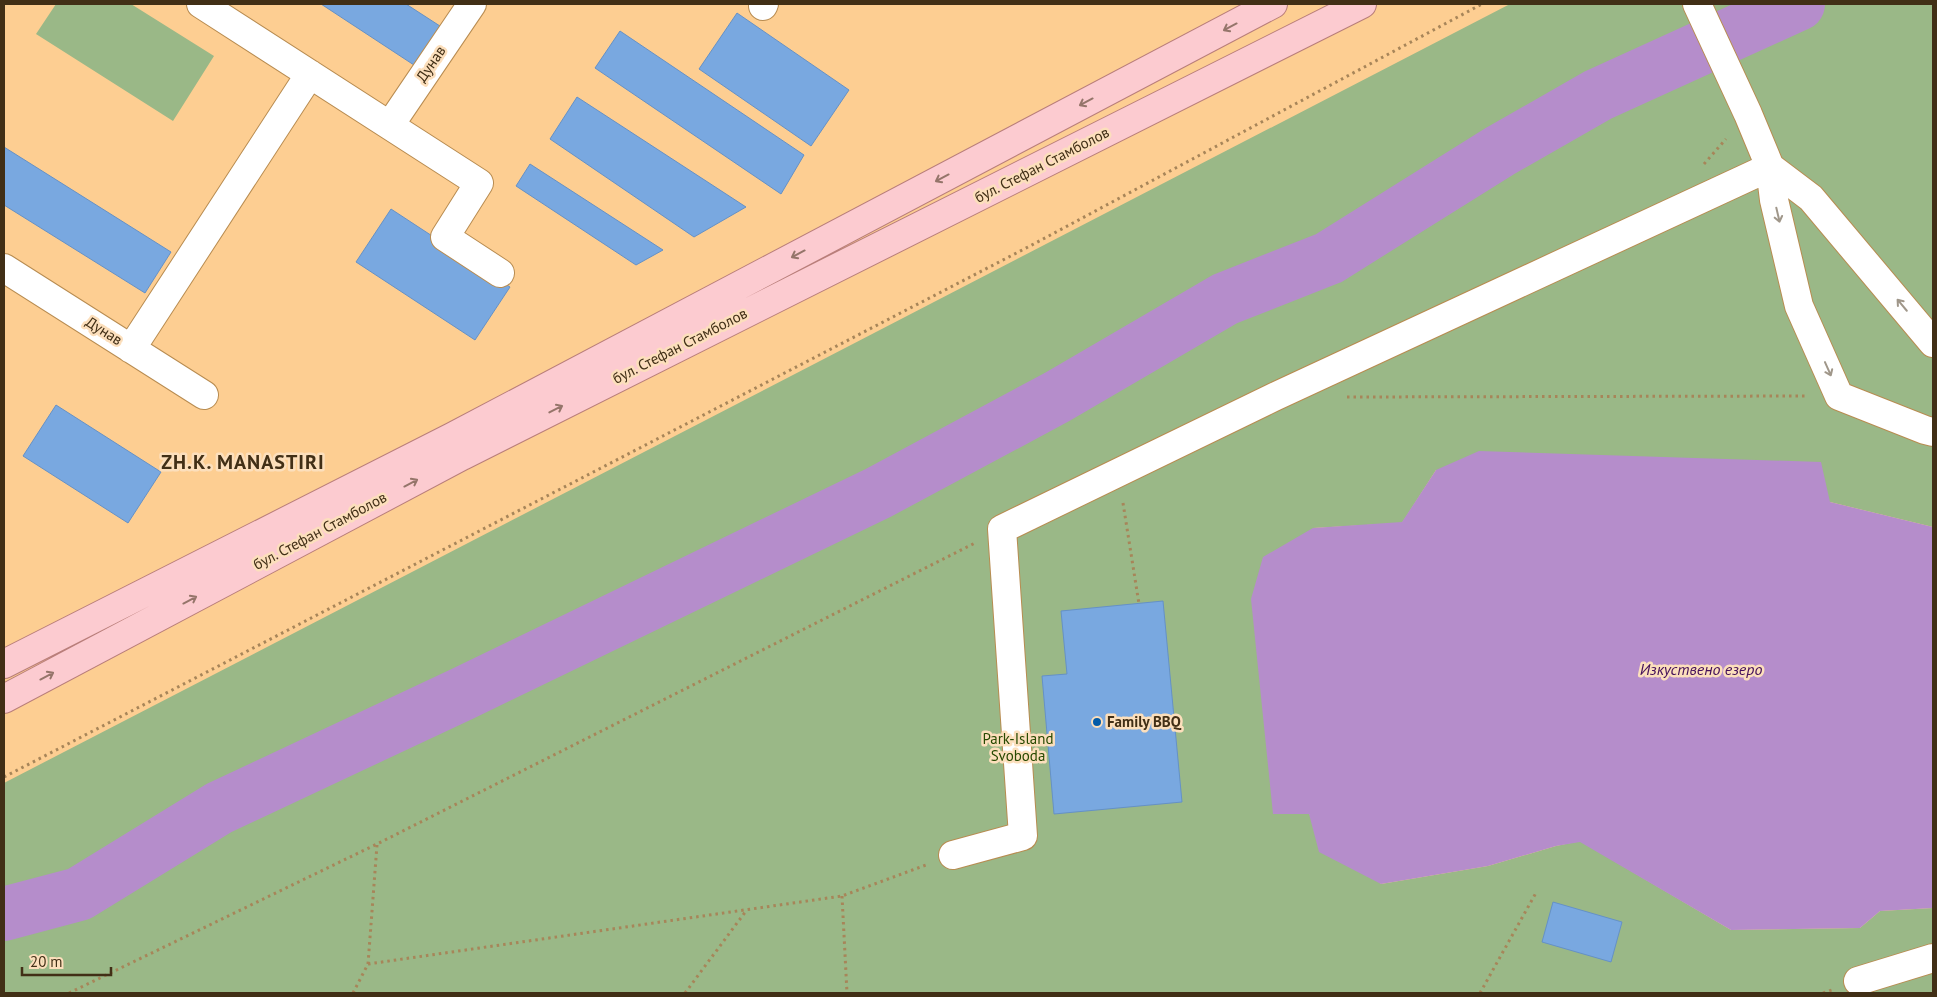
<svg xmlns="http://www.w3.org/2000/svg" width="1937" height="997" font-family="'PT Sans',sans-serif">
<rect width="100%" height="100%" fill="#fdce92"/>
<!-- green -->
<path fill="#9ab887" d="M56,4H131L214,56L173,121L36,34Z
M1510,4H1933V527L1830,502L1436,470L1402,523L1313,528L1273,814H1309L1381,884L1488,866L1556,846L1580,841L1731,930L1860,928L1880,911L1933,908V993H4V783Z"/>
<!-- water -->
<path fill="#b58dcb" d="M1479,451L1821,462L1830,502L1933,527V908L1880,911L1860,928L1731,930L1580,842L1556,846L1488,866L1381,884L1319,852L1309,814H1273L1251,599L1263,557L1313,528L1402,522L1436,470Z"/>
<g fill="none" stroke-linecap="round" stroke-linejoin="round">
<!-- river -->
<path stroke="#b58dcb" stroke-width="54" d="M4,914L79,894L219,808L462,694L878,493L1057,397L1225,299L1329,258L1500,151L1598,95L1798,4"/>
</g>
<!-- building -->
<path fill="#79a8e0" stroke="#6591c6" d="M321,4H406L443,28L417,67Z
M737,13L849,90L811,146L699,69Z
M620,31L804,155L781,194L595,68Z
M577,97L746,207L694,237L550,139Z
M4,147L171,252L145,293L4,205Z
M530,164L663,250L636,265L516,186Z
M391,209L510,287L475,340L356,262Z
M56,405L161,472L128,523L23,456Z
M1163,601L1182,802L1054,814L1042,676L1067,674L1061,611Z
M1553,902L1622,922L1611,962L1542,942Z"/>
<g fill="none" stroke-linecap="round" stroke-linejoin="round">
<!-- minor casing -->
<g stroke="#b88c51" stroke-width="30">
<path id="minor" d="M201,4L479,183L445,237L500,273
M1697,4L1748,114L1770,167L1774,200L1799,306L1839,396L1925,430L1933,432
M763,6L764,4
M390,125L472,4
M1770,167L1811,198L1933,343
M4,268L204,395
M131,349L310,74
M953,855L1023,836L1002,529L1274,397L1770,167
M1858,981L1933,958"/>
</g>
<!-- major casing -->
<g stroke="#b97e7a" stroke-width="30">
<path id="major" d="M4,664L452,437L1273,4
M4,699L462,456L1362,4"/>
</g>
<!-- path -->
<path stroke="#a78559" stroke-width="3" stroke-dasharray="2.5 4" stroke-linecap="butt" d="M1704,164L1726,139
M1347,397L1808,396
M1123,503L1139,604
M4,777L1030,246L1482,4
M842,896L847,993
M368,964L842,896L926,865
M69,993L377,844L975,543
M353,993L368,964L377,845
M685,993L746,911
M1480,993L1537,891
M1823,993L1832,990"/>
<!-- minor -->
<use href="#minor" stroke="#fff" stroke-width="28"/>
<!-- major -->
<use href="#major" stroke="#fccbd0" stroke-width="28"/>
</g>
<!-- one-way arrows -->
<defs><path id="oneway-shaft" d="M-6 0H5M1.5-3L5.5 0L1.5 3" fill="none" stroke-width="1.6" stroke-linecap="round" stroke-linejoin="round" transform="scale(1.25)"/></defs>
<g stroke="#95756a">
<use href="#oneway-shaft" transform="translate(1230 27) rotate(152)"/>
<use href="#oneway-shaft" transform="translate(1086 102) rotate(152)"/>
<use href="#oneway-shaft" transform="translate(942 178) rotate(152)"/>
<use href="#oneway-shaft" transform="translate(798 254) rotate(152)"/>
<use href="#oneway-shaft" transform="translate(556 409) rotate(-27)"/>
<use href="#oneway-shaft" transform="translate(411 483) rotate(-28)"/>
<use href="#oneway-shaft" transform="translate(190 600) rotate(-28)"/>
<use href="#oneway-shaft" transform="translate(47 676) rotate(-28)"/>
</g>
<g stroke="#a0978a">
<use href="#oneway-shaft" transform="translate(1778 215) rotate(77)"/>
<use href="#oneway-shaft" transform="translate(1902 305) rotate(-130)"/>
<use href="#oneway-shaft" transform="translate(1828 369) rotate(66)"/>
</g>
<!-- markers -->
<circle fill="#035ba8" stroke="#fcdfbc" stroke-width="2" cx="1097" cy="722" r="5"/>
<g text-anchor="middle" stroke-width="5" stroke-linejoin="round" paint-order="stroke">
<!-- street labels -->
<g font-size="15" fill="#412f16" stroke="#fcdfbc">
<text transform="translate(431 64) rotate(-56)" y="5">Дунав</text>
<text transform="translate(1042 165) rotate(-27)" y="5">бул. Стефан Стамболов</text>
<text transform="translate(104 331) rotate(32)" y="5">Дунав</text>
<text transform="translate(680 346) rotate(-27)" y="5">бул. Стефан Стамболов</text>
<text transform="translate(320 531) rotate(-28)" y="5">бул. Стефан Стамболов</text>
</g>
<!-- poi labels -->
<g font-size="15" font-weight="bold" fill="#412f16" stroke="#fcdfbc" text-anchor="start">
<text x="1107" y="727">Family BBQ</text>
</g>
<!-- park labels -->
<g font-size="15" fill="#274901" stroke="#fcdfbc">
<text x="1018" y="744">Park-Island<tspan x="1018" dy="17">Svoboda</tspan></text>
</g>
<!-- water labels -->
<g font-size="16" font-style="italic" fill="#430f59" stroke="#fcdfbc">
<text x="1701" y="675">Изкуствено езеро</text>
</g>
<!-- district labels -->
<g font-size="20" font-weight="bold" letter-spacing="1" fill="#412f16" stroke="#fcdfbc">
<text x="243" y="469">ZH.K. MANASTIRI</text>
</g>
</g>
<!-- border -->
<rect width="1937" height="997" fill="none" stroke="#412f16" stroke-width="10"/>
<!-- scale -->
<path d="M22 967v8h89v-8" fill="none" stroke="#412f16" stroke-width="2.5"/>
<text x="30" y="967" font-size="15" fill="#412f16" stroke="#fcdfbc" stroke-width="4" paint-order="stroke">20 m</text>
</svg>
